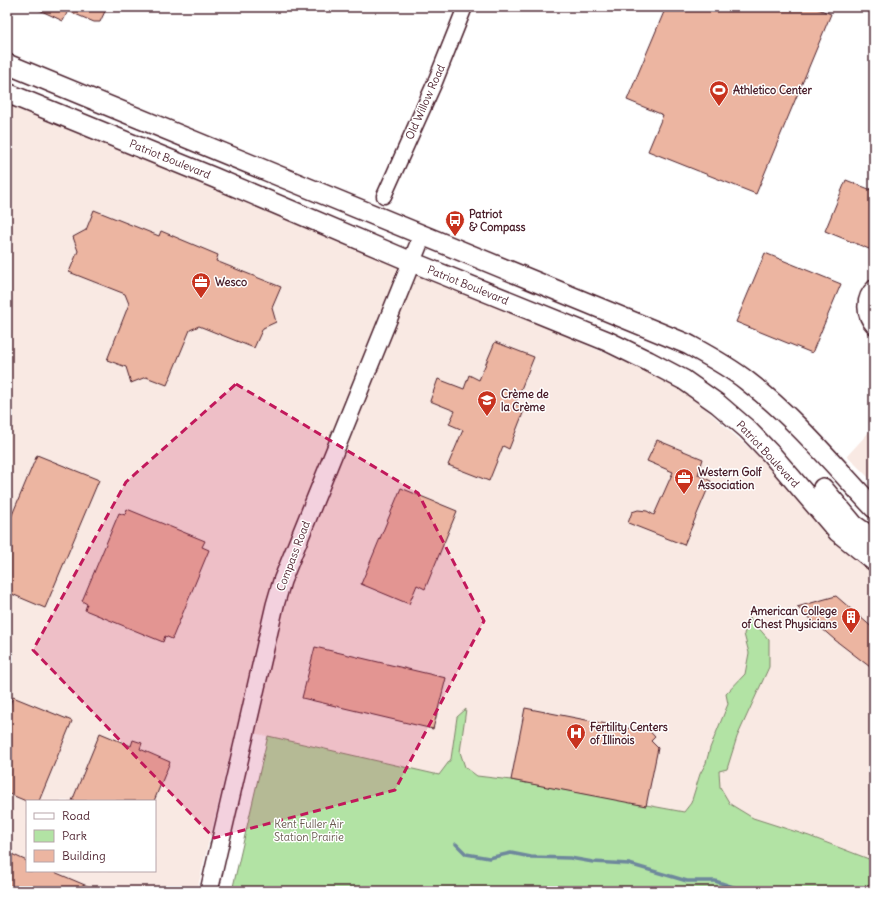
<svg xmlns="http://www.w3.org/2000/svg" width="881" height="898" font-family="Delius,sans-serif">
<rect width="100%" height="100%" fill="#fff"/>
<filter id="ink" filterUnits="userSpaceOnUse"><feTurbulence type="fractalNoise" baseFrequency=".025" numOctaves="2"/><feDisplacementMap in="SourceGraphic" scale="8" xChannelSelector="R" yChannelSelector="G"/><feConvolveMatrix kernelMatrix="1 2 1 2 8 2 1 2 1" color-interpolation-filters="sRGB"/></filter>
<g filter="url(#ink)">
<!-- built -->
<path fill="#f9e9e3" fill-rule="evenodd" d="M7,102L515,313L681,387L785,480L874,569V861L809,836L753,818L730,804L720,787L719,771L727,769L737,737L769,667L750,618L744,634L749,653L745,674L732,687L728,704L710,748L706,763L700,774L691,803L684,812L511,780L477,776L465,767L460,752L466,710L457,717L451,759L439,775L236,729L197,891H7ZM27,801H155V871H27Z
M874,424V483L847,456L869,432Z"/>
<!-- green -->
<path fill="#b2e3a4" stroke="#7e8168" d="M750,618L769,640V667L737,737L727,769L719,771L720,787L730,804L753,818L809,836L874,861V891H232L268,736L439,775L451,759L457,717L466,709L460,752L465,767L477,776L511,780L684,812L691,803L700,774L706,763L710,748L728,704L726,694L745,674L749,653L744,634Z"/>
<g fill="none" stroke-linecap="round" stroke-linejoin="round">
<!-- stream -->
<path stroke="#6e889c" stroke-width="3.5" d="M456,844L466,854L489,858L511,853L531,857L570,858L593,862L629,864L687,881H715L745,891"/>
</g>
<!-- building -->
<path fill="#ecb5a1" stroke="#4a1f2b" d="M33,7H107L100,22H94L68,11L63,21Z
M666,7H813L831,14L756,194L648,151L663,115L627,100Z
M846,180L874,191V251L825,231Z
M94,210L159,236L161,231L218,255L216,261L281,287L272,308L276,322L263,328L254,348L199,326L190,330L167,385L146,377L131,383L126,367L107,360L129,304L125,294L69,272L78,251L73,237L86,230Z
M765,253L841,284L812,353L736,322Z
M495,342L534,357L515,404L525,408L509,449L503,446L489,481L448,465L463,430L449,424L455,411L430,401L438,379L464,389L469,375L479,380Z
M657,440L703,459L698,475L711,481L684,545L628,523L632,512L638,510L647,511L654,515L673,472L647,461Z
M37,455L99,480L45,608L7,592V527Z
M401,488L457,511L425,589L417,585L409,604L361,584Z
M127,509L205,541L202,547L209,550L172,639L165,636L163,642L85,610L87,604L82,601L119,513L125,515Z
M836,596L874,629V670L835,640L797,607Z
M315,647L446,678L433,729L302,698Z
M13,697L72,721L39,801H26L7,793V711Z
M525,708L637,730L643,724L655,737L651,741L658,748L646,806L511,780Z
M100,733L131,746L133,740L142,743L140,749L170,762L154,801H72Z
M7,852L27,861V871H52L99,891H7Z"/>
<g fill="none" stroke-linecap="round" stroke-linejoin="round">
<!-- minor casing -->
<g stroke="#4a1f2b" stroke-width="17">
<path id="minor" d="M384,196L435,82L465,7
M874,287C862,298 863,316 874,327"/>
</g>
<!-- tertiary casing -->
<g stroke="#4a1f2b" stroke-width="20">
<path id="tertiary" d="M209,891L275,605L282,581L422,236"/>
</g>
<!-- secondary casing -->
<g stroke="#4a1f2b" stroke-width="22">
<path id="secondary" d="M7,64L687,344C707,355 728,366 747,381C794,417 833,464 874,508
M7,93L215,178L412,262L607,341L648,361L684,380L718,404L747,429L772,455L838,532L874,561
M823,488L854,525L874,539"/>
</g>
<!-- minor -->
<use href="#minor" stroke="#fff" stroke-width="14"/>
<!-- tertiary -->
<use href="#tertiary" stroke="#fff" stroke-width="17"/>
<!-- secondary -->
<use href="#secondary" stroke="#fff" stroke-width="19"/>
</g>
</g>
<!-- marked area -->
<path fill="#c2185b" fill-opacity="0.2" stroke="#c2185b" stroke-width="3" stroke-dasharray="8 5" stroke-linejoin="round" d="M236,384L418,493L484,621L395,790L214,838L33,650L126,482Z"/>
<!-- icons -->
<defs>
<g id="stadium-pin" transform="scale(1)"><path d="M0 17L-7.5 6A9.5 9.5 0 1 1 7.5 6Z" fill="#c8321e" stroke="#fff"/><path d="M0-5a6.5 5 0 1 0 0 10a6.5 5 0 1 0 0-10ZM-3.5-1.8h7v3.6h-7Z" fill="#fff"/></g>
<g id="bus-pin" transform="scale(1)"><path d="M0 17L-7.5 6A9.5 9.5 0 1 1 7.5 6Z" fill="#c8321e" stroke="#fff"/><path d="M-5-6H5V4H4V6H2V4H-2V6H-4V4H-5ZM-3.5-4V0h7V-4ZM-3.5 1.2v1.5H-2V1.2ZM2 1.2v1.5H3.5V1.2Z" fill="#fff"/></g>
<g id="office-pin" transform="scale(1)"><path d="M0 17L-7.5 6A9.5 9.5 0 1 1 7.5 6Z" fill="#c8321e" stroke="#fff"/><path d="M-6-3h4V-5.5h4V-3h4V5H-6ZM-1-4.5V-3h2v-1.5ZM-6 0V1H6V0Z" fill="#fff"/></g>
<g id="school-pin" transform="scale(1)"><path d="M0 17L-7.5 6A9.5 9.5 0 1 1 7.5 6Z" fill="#c8321e" stroke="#fff"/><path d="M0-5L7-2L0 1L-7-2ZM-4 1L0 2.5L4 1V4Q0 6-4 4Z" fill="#fff"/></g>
<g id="building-pin" transform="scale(1)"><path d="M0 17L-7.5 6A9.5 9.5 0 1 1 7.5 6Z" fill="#c8321e" stroke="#fff"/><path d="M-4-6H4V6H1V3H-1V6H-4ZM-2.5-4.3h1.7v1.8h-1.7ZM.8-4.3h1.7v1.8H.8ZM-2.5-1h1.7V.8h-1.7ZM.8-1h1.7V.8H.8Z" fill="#fff"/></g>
<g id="hospital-pin" transform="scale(1)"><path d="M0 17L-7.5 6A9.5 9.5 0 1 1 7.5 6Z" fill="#c8321e" stroke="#fff"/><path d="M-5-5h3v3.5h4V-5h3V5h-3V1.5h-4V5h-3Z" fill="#fff"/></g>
</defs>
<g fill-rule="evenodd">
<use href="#stadium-pin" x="719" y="90"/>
<use href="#bus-pin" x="455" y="220"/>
<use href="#office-pin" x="201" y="282"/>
<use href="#school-pin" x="487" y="400"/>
<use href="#office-pin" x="684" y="478"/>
<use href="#building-pin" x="851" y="617"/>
<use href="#hospital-pin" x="576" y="733"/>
</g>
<g text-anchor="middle" stroke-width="3" stroke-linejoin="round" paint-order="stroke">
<!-- poi labels -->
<g font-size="11" font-weight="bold" fill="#4a1f2b" stroke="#fff" text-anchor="start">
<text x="733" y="94">Athletico Center</text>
<text x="469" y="218">Patriot<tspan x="469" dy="13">&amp; Compass</tspan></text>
<text x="215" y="286">Wesco</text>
<text x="501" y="398">Crème de<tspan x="501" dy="13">la Crème</tspan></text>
<text x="698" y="476">Western Golf<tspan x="698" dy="13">Association</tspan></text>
<text x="837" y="615" text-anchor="end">American College<tspan x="837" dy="13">of Chest Physicians</tspan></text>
<text x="590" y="731">Fertility Centers<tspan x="590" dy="13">of Illinois</tspan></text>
</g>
<!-- street labels -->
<g font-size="11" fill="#4a1f2b" stroke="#fff">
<text transform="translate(425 102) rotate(-66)" y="4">Old Willow Road</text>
<text transform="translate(170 159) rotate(22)" y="4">Patriot Boulevard</text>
<text transform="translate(468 285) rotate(22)" y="4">Patriot Boulevard</text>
<text transform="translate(768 454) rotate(47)" y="4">Patriot Boulevard</text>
<text transform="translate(293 556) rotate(-69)" y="4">Compass Road</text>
</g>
<!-- park labels -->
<g font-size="11" fill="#695a4f" stroke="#fff">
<text x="309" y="828">Kent Fuller Air<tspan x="309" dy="13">Station Prairie</tspan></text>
</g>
</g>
<!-- margin -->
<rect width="881" height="898" fill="none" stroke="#fff" stroke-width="24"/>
<rect x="12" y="12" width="857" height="874" fill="none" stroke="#4a1f2b" stroke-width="1.5" filter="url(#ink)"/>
<!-- legend -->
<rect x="26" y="800" width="130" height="72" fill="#ffffff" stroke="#b7a5aa"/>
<rect x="34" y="813" width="20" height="6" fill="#ffffff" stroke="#b7a5aa"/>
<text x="62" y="820" font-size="12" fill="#4a1f2b">Road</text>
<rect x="34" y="830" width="20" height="12" fill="#b2e3a4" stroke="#b7a5aa"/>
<text x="62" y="840" font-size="12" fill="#4a1f2b">Park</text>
<rect x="34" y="850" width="20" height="12" fill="#ecb5a1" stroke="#b7a5aa"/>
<text x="62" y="860" font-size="12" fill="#4a1f2b">Building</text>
</svg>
